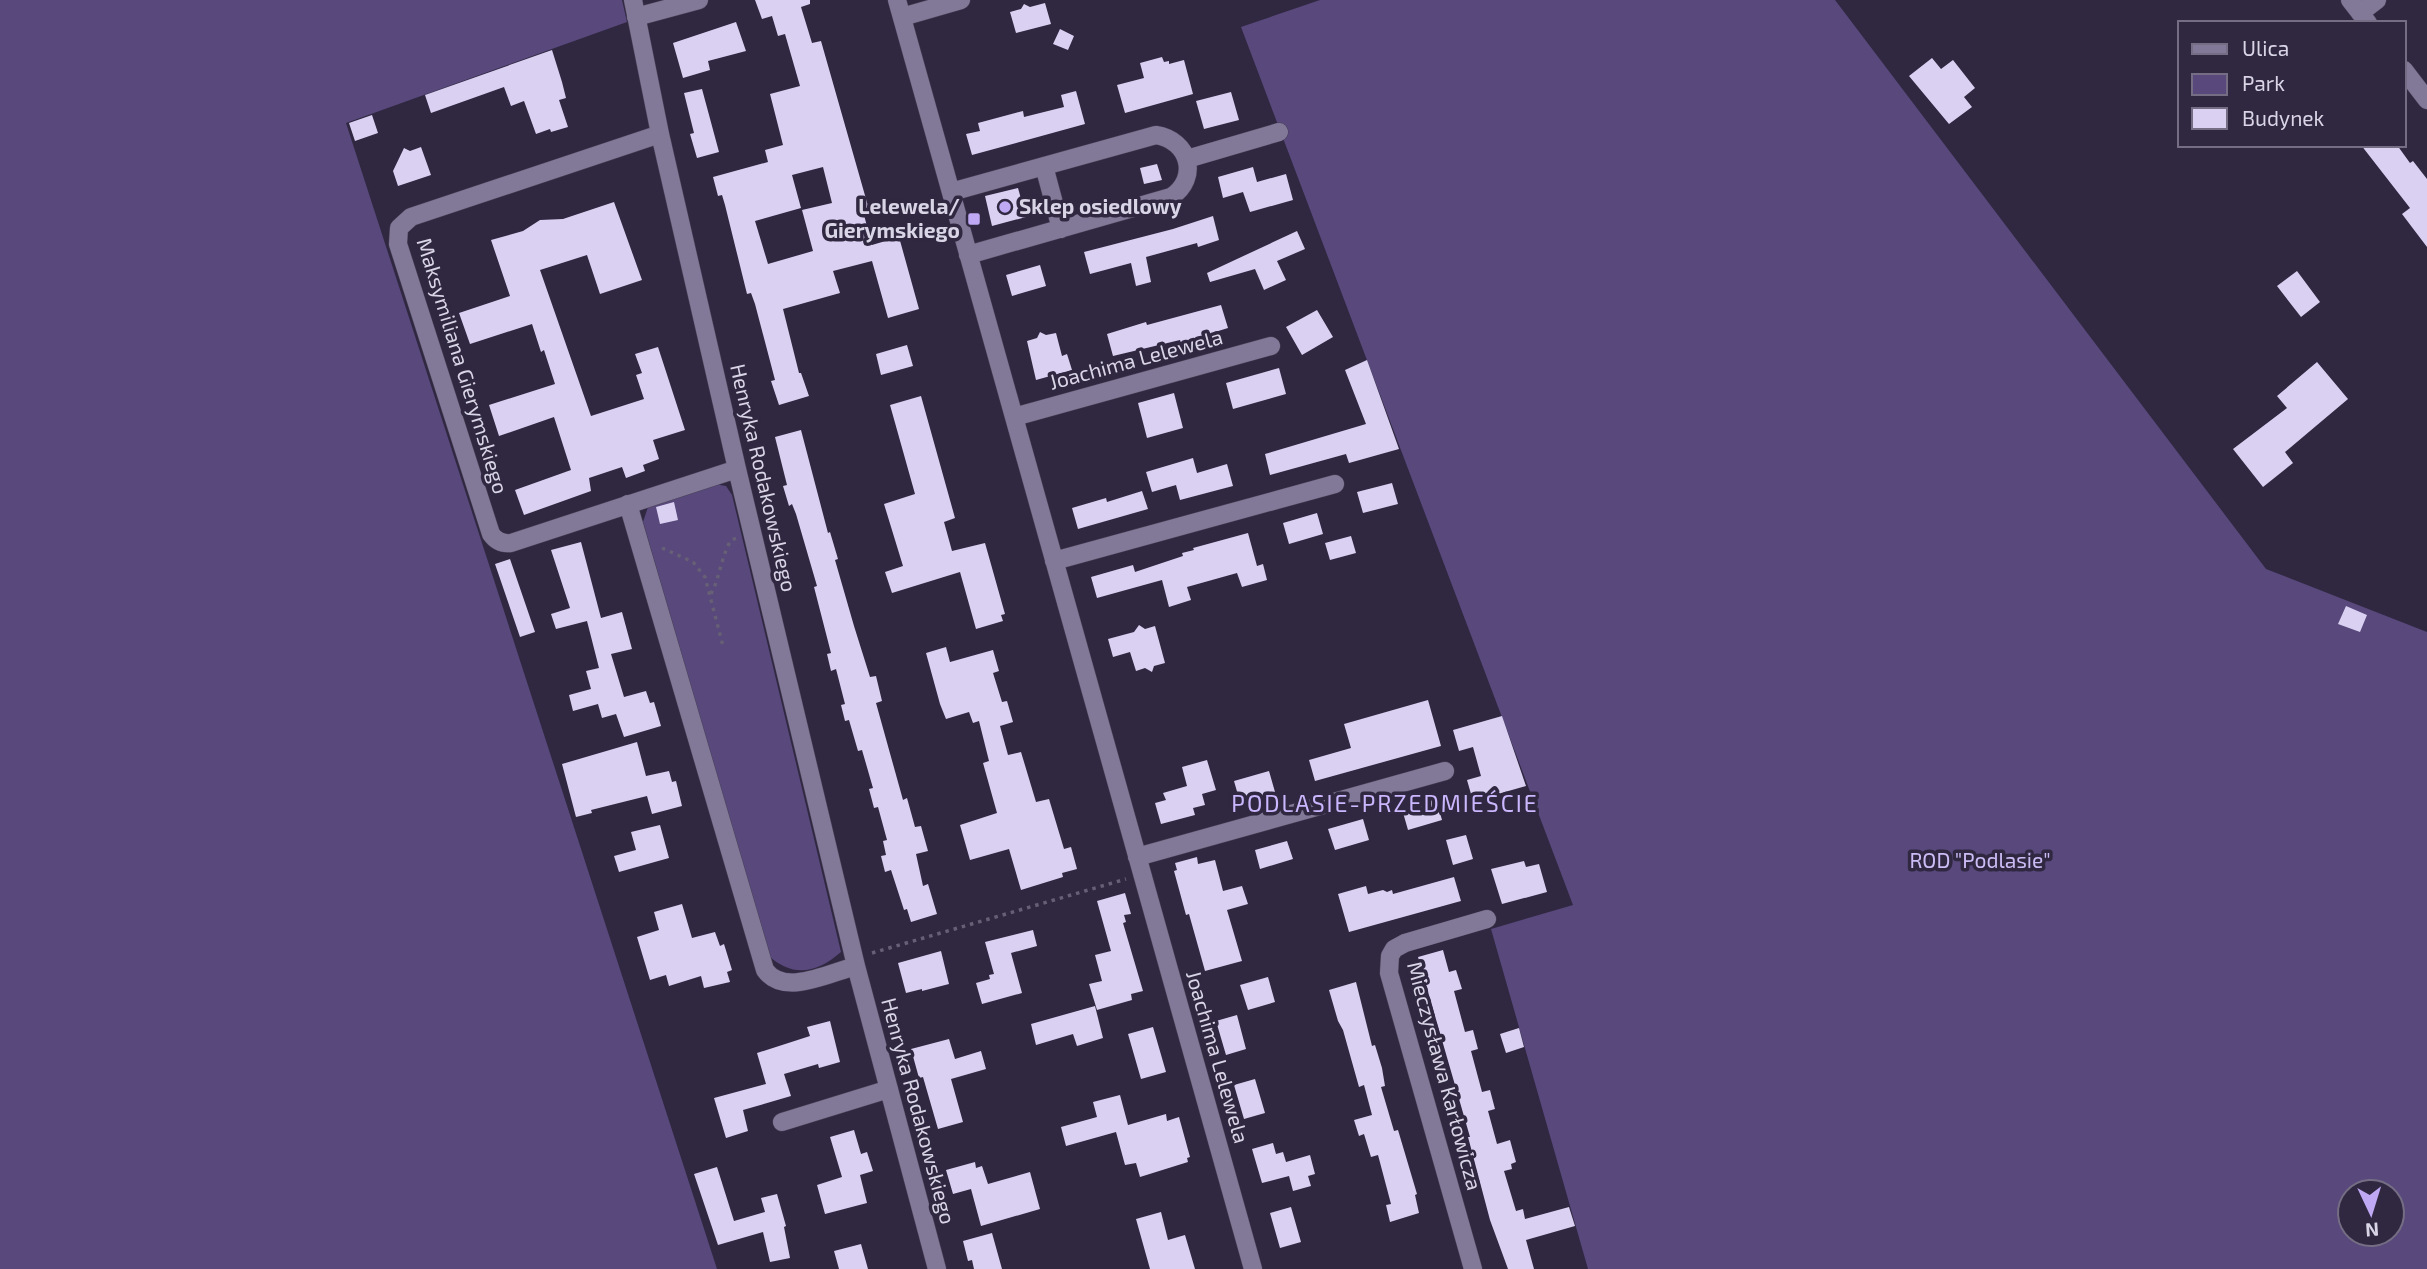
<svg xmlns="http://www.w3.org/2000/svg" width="2427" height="1269" font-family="'Exo 2',sans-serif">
<rect width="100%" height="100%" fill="#302841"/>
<!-- green -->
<path fill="#58487c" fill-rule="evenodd" d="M0,0H622L627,22L346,123L717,1269H0Z
M1320,0H1835L2266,569L2427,632V1269H1588L1491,929L1573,905L1241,27ZM2350,1192H2392V1234H2350Z
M714,484L726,486L732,495L841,952C817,973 793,978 769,956L643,522L648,507Z"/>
<!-- building -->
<path fill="#dad1f2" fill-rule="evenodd" d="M755,0H810V4L801,7L812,43L821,41L870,213L864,215L872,245L899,237L919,309L888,318L872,261L833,271L840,293L783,309L799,373H801L809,396L779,405L771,381L775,380L755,304L751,293L747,294L725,205L722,195L718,196L713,177L768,162L765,150L783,145L770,94L800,86L785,34L778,36L772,16L762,19ZM823,167L832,203L802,210L813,251L768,264L755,221L801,208L792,175Z
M1045,3L1051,24L1016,33L1010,12L1021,9L1024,4L1030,7Z
M736,22L746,51L708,61L710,70L683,78L673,43Z
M1060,29L1074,36L1068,50L1053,44Z
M552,50L562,82L566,98L559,100L568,127L551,132L550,129L536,134L524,101L511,106L504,87L431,113L425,95Z
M1162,57L1164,62L1169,61V64L1184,60L1193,94L1125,113L1117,85L1144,78L1140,63Z
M1932,58L1941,69L1953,60L1975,88L1964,97L1972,107L1949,124L1909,76Z
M702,89L719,152L697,158L690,134L694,133L684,93Z
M1076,91L1085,124L972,155L966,134L980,131L978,123L1023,111L1024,117L1064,107L1061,95Z
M1231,92L1239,120L1204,129L1196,101Z
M372,115L378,133L355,141L349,123Z
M2361,145H2397L2410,163L2413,161L2427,179V247L2402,214L2410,208Z
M421,147L431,175L398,186L393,171L404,148L410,151Z
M1157,164L1162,180L1144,184L1140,168Z
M1253,167L1257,182L1286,174L1293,200L1250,212L1243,192L1223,198L1218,177Z
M1018,188L1026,217L992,226L985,196Z
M614,202L642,280L600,294L587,255L540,270L591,416L644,399L636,375L642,373L635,354L658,347L685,430L653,440L659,459L643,465L645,471L626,478L622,467L589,478L591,491L524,515L515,490L571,470L554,417L499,436L489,405L555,384L544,350L541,352L532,324L470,344L459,313L510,296L491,240L523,231L540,220L563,219Z
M1213,216L1219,240L1198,247L1197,243L1146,257L1151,282L1136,286L1131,263L1090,274L1084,252L1173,229Z
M1297,231L1305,249L1277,261L1286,280L1264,290L1255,269L1210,282L1207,273Z
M1040,265L1046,286L1012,296L1006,275Z
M2297,271L2320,302L2301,317L2277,286Z
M1221,305L1228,328L1215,332L1216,336L1182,346L1180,340L1113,356L1107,334L1146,322L1147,325Z
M1317,310L1333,337L1302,355L1286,327Z
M1040,332L1046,335L1056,333L1062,356L1067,354L1072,370L1036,380L1027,341L1037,338Z
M907,345L913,366L881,375L876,354Z
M1367,360L1399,449L1349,463L1346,454L1270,475L1265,454L1366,424L1345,370Z
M2317,362L2348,399L2285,452L2293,463L2263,487L2233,449L2287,408L2277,396Z
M1279,368L1286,394L1233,409L1226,383Z
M1174,393L1183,428L1147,438L1138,403Z
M921,396L955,518L944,522L952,551L985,543L1005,614L1001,615L1003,621L976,629L960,572L892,593L885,572L903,566L884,504L915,494L890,405Z
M801,430L828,533L830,532L838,559L835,560L854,626L870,677L876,676L882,701L876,703L903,800L907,798L915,827L921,826L928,851L916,854L923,886L928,884L937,914L911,922L907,909L904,910L891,870L885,872L881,856L886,855L883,841L887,840L878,807L874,808L869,789L873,788L862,750L858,751L849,720L845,721L841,705L845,704L836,669L831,671L827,654L831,653L814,587L817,586L796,514L792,504L789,506L783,486L787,485L775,437Z
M1193,458L1197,473L1227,464L1233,486L1180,500L1176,485L1152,492L1146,472Z
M1392,483L1398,504L1363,513L1357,492Z
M1142,491L1148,509L1078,529L1072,508L1106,498L1107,502Z
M674,502L678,520L660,524L656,507Z
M1317,513L1323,534L1289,544L1283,523Z
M1248,533L1257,566L1263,564L1267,580L1242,587L1237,573L1187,587L1191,600L1169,607L1162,580L1097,598L1091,577L1133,565L1135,572L1183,556L1182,553L1194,550L1193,548Z
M1351,536L1356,553L1330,560L1325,543Z
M581,542L601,618L622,612L632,649L611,654L624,697L646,691L650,703L654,702L661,726L624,737L616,714L602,718L598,704L573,711L569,695L591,689L586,671L599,668L587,621L556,629L551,614L570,608L551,550Z
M510,559L535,632L520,637L495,564Z
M2346,606L2367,615L2360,632L2338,624Z
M1139,625L1145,629L1155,626L1165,663L1154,666L1152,672L1145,668L1136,671L1130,652L1113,657L1108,639L1134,632Z
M946,647L950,662L993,650L999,671L993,673L1002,702L1007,701L1013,722L1000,726L1008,755L1021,752L1036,802L1049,799L1064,849L1071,847L1077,869L1062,873L1063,877L1021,890L1009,849L970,860L960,825L997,813L983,763L989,761L979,721L973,723L969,712L946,719L940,704L926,653Z
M1428,700L1441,746L1315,781L1309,760L1351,748L1344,724Z
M1502,716L1526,786L1473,801L1467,780L1481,776L1473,747L1459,751L1453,730Z
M637,742L646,776L669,771L672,782L676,781L682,806L652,814L647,796L591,810L592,813L576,817L562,764Z
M1207,760L1216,790L1202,794L1205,805L1193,808L1195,815L1161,824L1155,803L1166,800L1163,793L1187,786L1182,767Z
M1269,771L1275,792L1240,802L1234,781Z
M1436,799L1442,820L1408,830L1402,809Z
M1363,819L1369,840L1335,850L1328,829Z
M660,825L669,858L619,872L614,856L636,850L631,832Z
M1466,835L1473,859L1453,865L1446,840Z
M1287,841L1293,859L1260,869L1255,850Z
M1197,857L1198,864L1215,860L1223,891L1242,886L1248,904L1227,910L1242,961L1205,971L1189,914L1186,915L1174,871L1177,870L1175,863Z
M1524,861L1526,867L1539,864L1547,892L1502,904L1491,869Z
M1454,877L1461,901L1349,932L1338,894L1366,886L1368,894L1383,890L1387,892L1392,890L1393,894Z
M1125,893L1131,914L1124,915L1126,922L1123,923L1143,991L1131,994L1132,1000L1097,1010L1089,984L1102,981L1095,955L1111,951L1097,901Z
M682,904L692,938L715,932L720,946L724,944L732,970L727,972L730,982L704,988L701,976L669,986L666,975L650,980L637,937L659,930L654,912Z
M1033,930L1037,946L1011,953L1022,993L982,1004L976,983L990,979L989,975L994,974L985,942Z
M1443,950L1449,972L1456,970L1462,989L1454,991L1465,1032L1473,1030L1478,1049L1471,1051L1482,1092L1490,1090L1495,1109L1488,1111L1497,1144L1510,1140L1516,1162L1511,1164L1512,1169L1504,1171L1516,1211L1523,1209L1525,1219L1569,1207L1575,1226L1526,1240L1534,1269H1508L1490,1220L1468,1137H1470L1418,957Z
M941,951L949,984L922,991V989L906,993L898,963Z
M1268,977L1275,1002L1248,1010L1240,985Z
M1356,982L1372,1046L1375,1045L1382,1068L1385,1086L1381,1087L1394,1131L1398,1130L1417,1194L1415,1195L1419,1213L1390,1222L1386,1205L1391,1204L1378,1155L1371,1157L1364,1134L1359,1136L1354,1120L1372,1115L1364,1085L1359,1087L1343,1030L1338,1021L1329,990Z
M1095,1006L1103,1038L1077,1046L1073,1034L1036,1045L1031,1024Z
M1237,1015L1246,1049L1226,1055L1216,1021Z
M830,1021L840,1062L819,1068L818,1064L784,1074L791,1096L743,1110L748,1131L726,1138L714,1098L766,1084L757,1053L810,1036L807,1027Z
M1153,1027L1166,1072L1141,1079L1128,1034Z
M1519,1028L1524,1047L1506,1053L1500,1034Z
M949,1039L955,1059L981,1051L986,1069L951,1079L963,1122L938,1129L923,1077L919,1078L911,1049Z
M1255,1079L1265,1113L1244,1119L1234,1085Z
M1120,1095L1128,1125L1166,1114L1167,1121L1179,1117L1190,1157L1187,1158L1188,1162L1140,1177L1136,1163L1125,1165L1116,1132L1066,1146L1061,1127L1097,1117L1093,1102Z
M854,1130L861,1154L867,1152L873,1171L860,1175L867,1203L825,1214L817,1185L842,1177L830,1137Z
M1273,1143L1276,1154L1283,1152L1286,1162L1310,1155L1315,1174L1308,1176L1311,1186L1293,1191L1289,1176L1262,1183L1252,1149Z
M975,1162L976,1168L982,1166L988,1184L1030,1172L1040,1209L981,1226L971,1189L953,1194L946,1170Z
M717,1167L734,1221L765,1212L761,1198L777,1194L786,1226L784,1227L790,1258L770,1262L763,1232L718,1245L694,1174Z
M1291,1207L1301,1242L1280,1248L1270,1213Z
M1161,1212L1168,1240L1185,1235L1195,1269H1150L1136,1219Z
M992,1233L1002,1269H974L972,1260L968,1261L963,1241Z
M861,1244L868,1269H839L834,1251Z"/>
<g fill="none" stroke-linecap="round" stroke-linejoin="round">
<!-- minor casing -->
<g stroke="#4a4359" stroke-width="19">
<path id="minor" d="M633,0L660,134L737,469L856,966L937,1269
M897,0L1253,1269
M2350,0L2368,23
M2360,13L2377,0
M636,17L699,0
M902,17L961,0
M2404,70L2427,100
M660,134L411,217L399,228L398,244L491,534C496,541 502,544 511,543L737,469
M1187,159L1279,132
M1044,166L1061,229
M951,192L1156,135C1189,140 1200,178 1171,197L968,255
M1014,417L1271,346
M628,504L765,970C784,997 829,973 856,966
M1054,561L1335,484
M1137,857L1445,771
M782,1122L889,1089
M1473,1269L1389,973L1390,956L1394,949L1405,943L1487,919"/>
</g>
<!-- path -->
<path stroke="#665f75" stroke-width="3.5" stroke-dasharray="3.5 5" stroke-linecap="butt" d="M662,548L693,562L705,577L723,646
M711,594C720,577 721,557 731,540L737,538
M872,953L1126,879"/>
<!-- minor -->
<use href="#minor" stroke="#817997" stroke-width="18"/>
</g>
<!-- markers -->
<g fill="#bfa9f4" stroke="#302841" stroke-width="2.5">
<circle cx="1005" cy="207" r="7"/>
<rect x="967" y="212" width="14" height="14" rx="3.5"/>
</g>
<g text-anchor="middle" stroke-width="7" stroke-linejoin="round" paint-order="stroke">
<!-- poi labels -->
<g font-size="21" font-weight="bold" fill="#d9d5e6" stroke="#302841" text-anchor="end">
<text x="960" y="214">Lelewela/<tspan x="960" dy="24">Gierymskiego</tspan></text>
<text x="1019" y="214" text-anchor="start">Sklep osiedlowy</text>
</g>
<!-- street labels -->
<g font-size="21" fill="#d9d5e6" stroke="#302841">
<text transform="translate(1136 360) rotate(-15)" y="7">Joachima Lelewela</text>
<text transform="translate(462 366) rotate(73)" y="7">Maksymiliana Gierymskiego</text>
<text transform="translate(763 478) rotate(77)" y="7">Henryka Rodakowskiego</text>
<text transform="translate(1217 1057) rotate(74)" y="7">Joachima Lelewela</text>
<text transform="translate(1444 1076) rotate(75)" y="7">Mieczysława Karłowicza</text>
<text transform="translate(918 1111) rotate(75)" y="7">Henryka Rodakowskiego</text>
</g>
<!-- park labels -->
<g font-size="21" fill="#ccbcf5" stroke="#302841">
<text x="1980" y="868">ROD "Podlasie"</text>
</g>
<!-- neighbourhood labels -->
<g font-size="23" letter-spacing="2" fill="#cbb7fe" stroke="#302841">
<text x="1385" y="812">PODLASIE-PRZEDMIEŚCIE</text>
</g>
</g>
<!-- legend -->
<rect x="2178" y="21" width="228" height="126" fill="#302841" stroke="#746d83" stroke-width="2"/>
<rect x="2192" y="44" width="35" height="10" fill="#817997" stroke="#746d83" stroke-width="2"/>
<text x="2242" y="56" font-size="21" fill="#d9d5e6">Ulica</text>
<rect x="2192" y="74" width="35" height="21" fill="#58487c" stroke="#746d83" stroke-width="2"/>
<text x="2242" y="91" font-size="21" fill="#d9d5e6">Park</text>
<rect x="2192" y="108" width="35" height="21" fill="#dad1f2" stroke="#746d83" stroke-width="2"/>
<text x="2242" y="126" font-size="21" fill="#d9d5e6">Budynek</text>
<!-- north arrow -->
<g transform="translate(2371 1213) rotate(176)"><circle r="33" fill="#302841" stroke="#746d83" stroke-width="2"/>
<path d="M0-5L12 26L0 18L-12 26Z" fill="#bfa9f4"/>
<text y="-10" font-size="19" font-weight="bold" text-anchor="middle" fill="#d9d5e6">N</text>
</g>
</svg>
